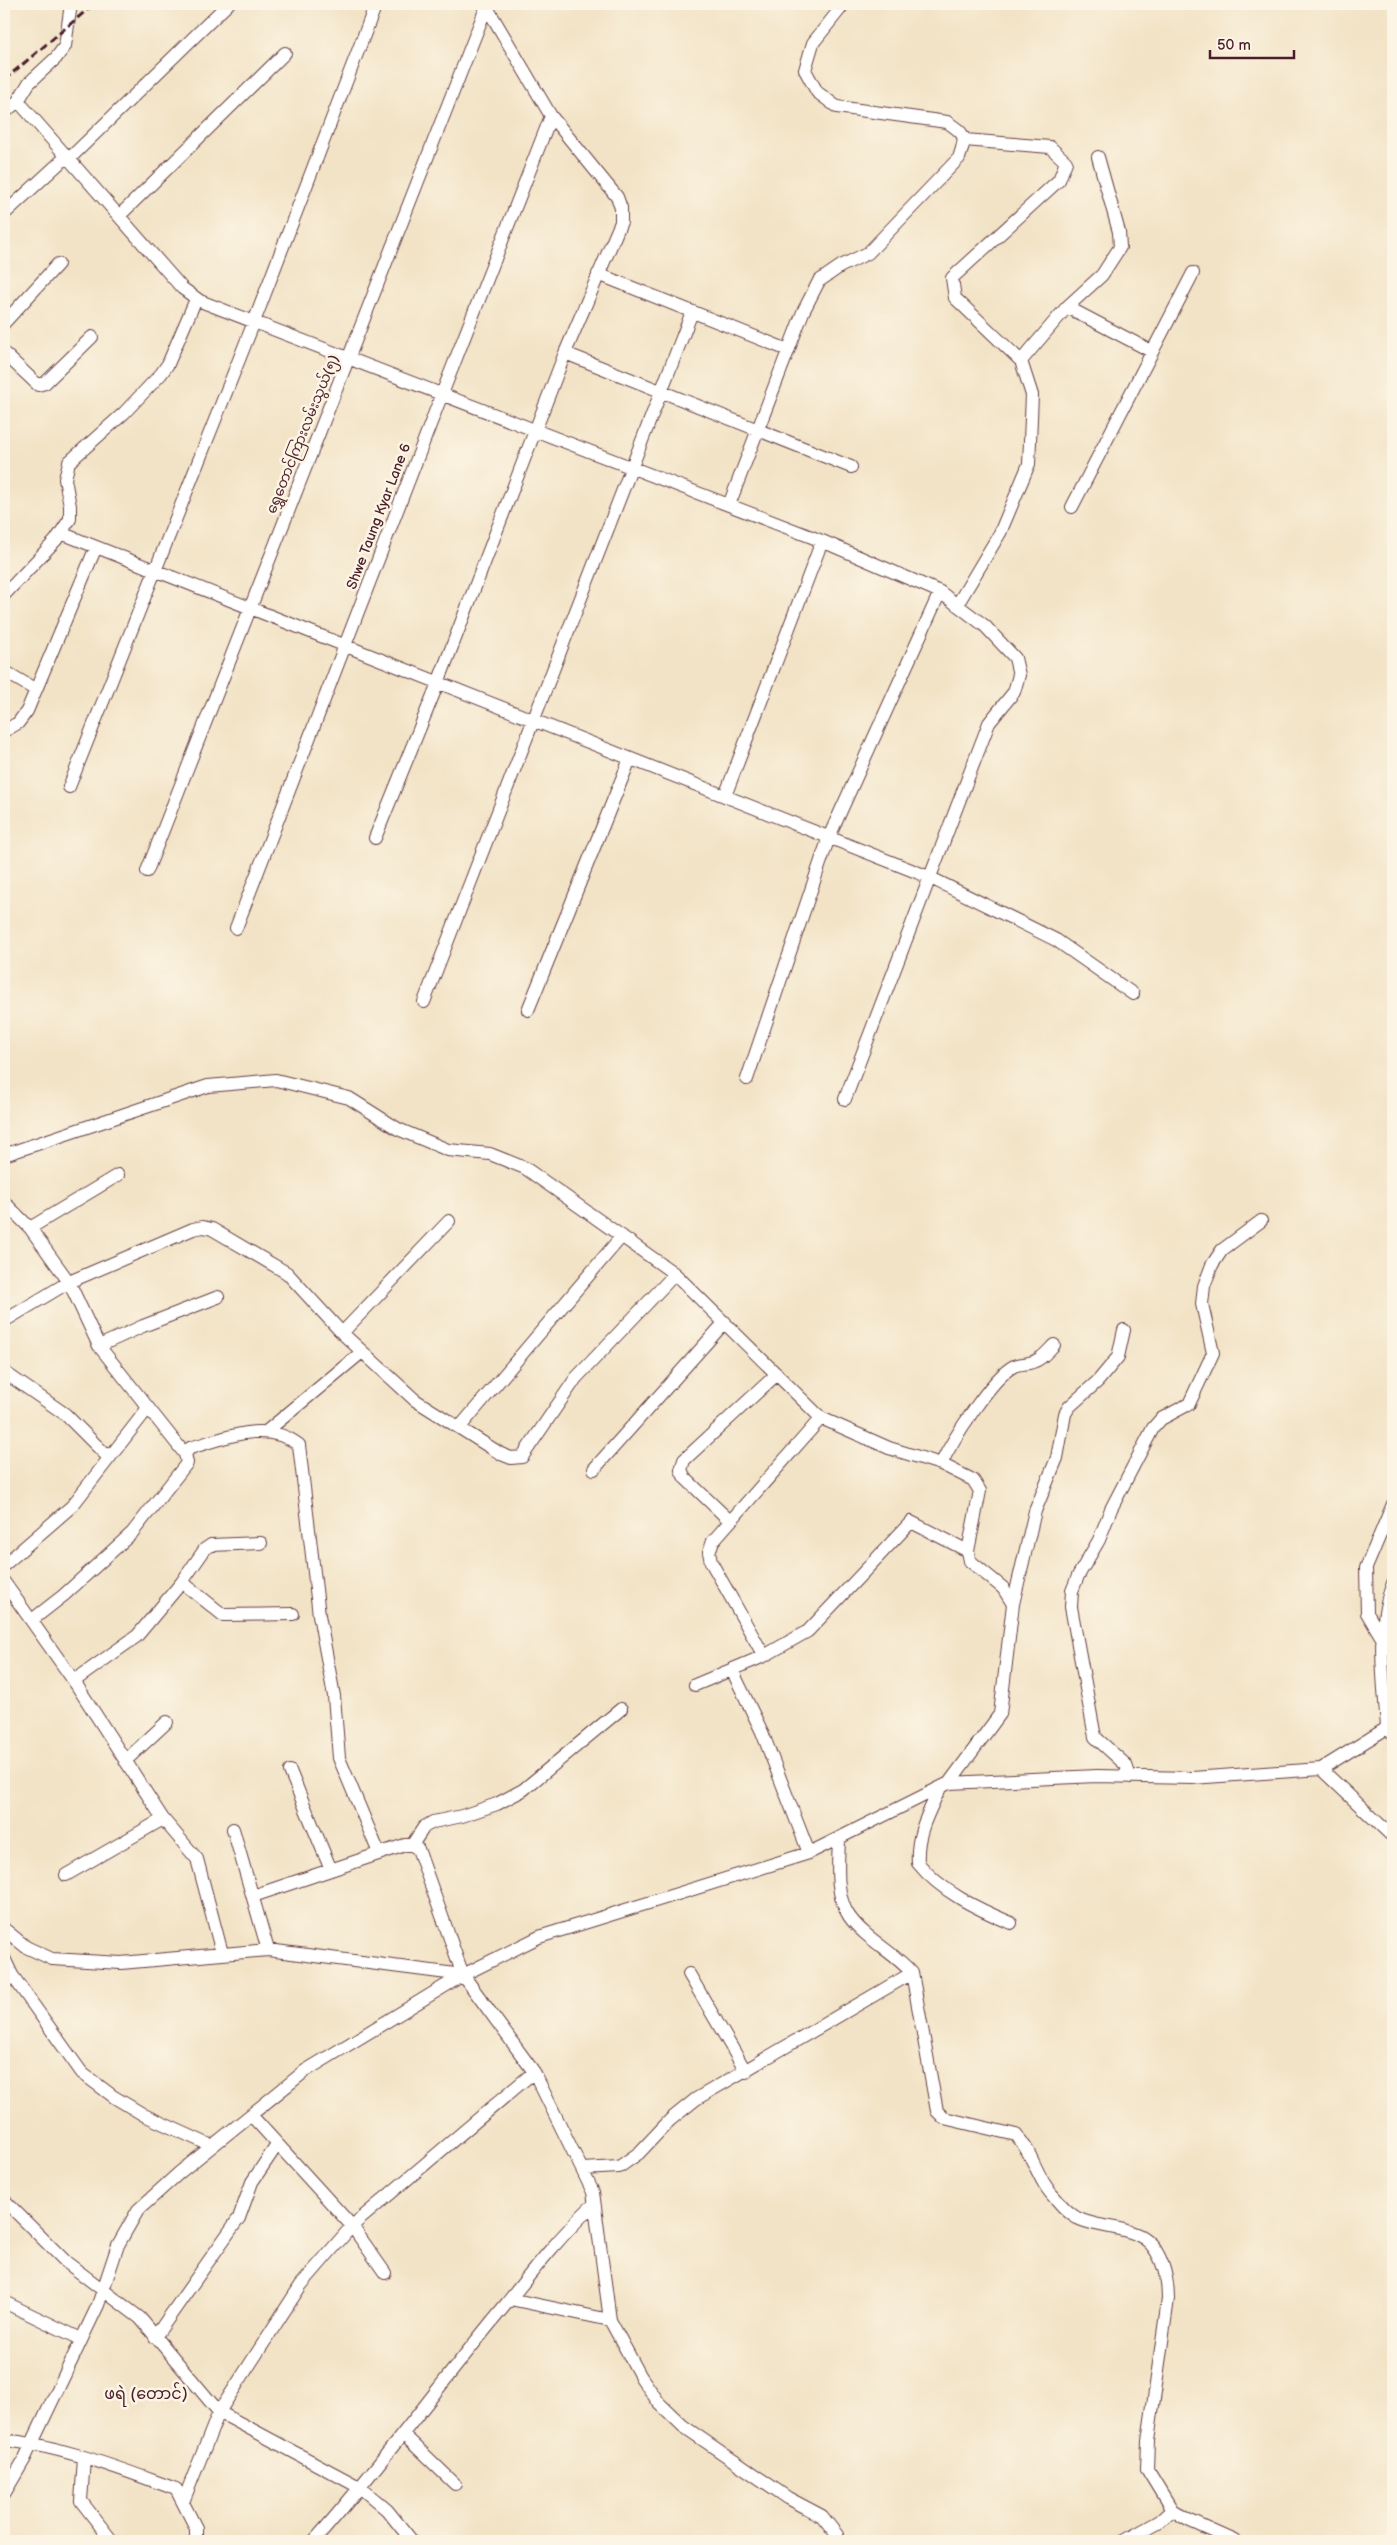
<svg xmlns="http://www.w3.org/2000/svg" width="1397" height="2545" font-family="'Balsamiq Sans','Noto Sans Myanmar',sans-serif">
<rect width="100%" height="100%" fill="#fcf5e5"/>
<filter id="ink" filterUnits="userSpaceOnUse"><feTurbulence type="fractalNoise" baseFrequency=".02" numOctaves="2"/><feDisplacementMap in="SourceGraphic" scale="10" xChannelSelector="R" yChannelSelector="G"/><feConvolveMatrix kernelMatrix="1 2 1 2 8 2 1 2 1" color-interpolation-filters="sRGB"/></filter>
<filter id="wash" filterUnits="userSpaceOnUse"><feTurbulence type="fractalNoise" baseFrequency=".0096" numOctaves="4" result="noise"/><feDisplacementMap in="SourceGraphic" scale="20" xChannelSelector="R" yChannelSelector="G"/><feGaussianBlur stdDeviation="1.12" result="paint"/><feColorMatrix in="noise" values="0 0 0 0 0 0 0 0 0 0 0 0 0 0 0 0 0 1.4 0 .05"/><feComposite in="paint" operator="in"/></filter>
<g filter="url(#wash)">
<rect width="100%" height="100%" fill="#f2e3c6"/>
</g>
<g filter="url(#ink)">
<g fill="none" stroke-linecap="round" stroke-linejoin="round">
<!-- minor casing -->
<g stroke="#633c42" stroke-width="14">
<path id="minor" d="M18,101L182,288L200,301L822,541L940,592L985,626L1015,658L1019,675L1014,692L989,723L845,1099
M4,113L18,101L29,83L56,58L65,46L71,4
M69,159L228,4
M4,214L67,156
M119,216L285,53
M598,274L788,350
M1067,307L1151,351
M4,323L58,264
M4,353L38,385L45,383L92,337
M565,353L851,467
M1021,361L1067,307L1102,275L1120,247L1119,232L1098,157
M729,505L803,312L819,281L841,266L868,253L959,158C966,137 967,135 947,122L837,107L817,92L805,70L813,43L844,4
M1072,507L1193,273
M61,533L929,877L1056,940L1133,994
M4,595L56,540L70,519V506L65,479L69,462L124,413L161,374L168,364L196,299
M957,605L1000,533L1029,464L1032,395L1021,361L955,298L952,278L1059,180L1066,162L1050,147L965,140
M4,671L36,690
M4,731L18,723L27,711L96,547
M69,787L254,322L376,4
M725,796L822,541
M375,838L438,683L565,353L621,222V208L617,197L551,116L485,4
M147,871L486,8
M236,928L442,394L551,116
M424,1002L692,312
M528,1010L630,759
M747,1079L829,837L940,592
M4,1155L208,1086L276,1080L349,1098L398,1129L448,1150L490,1154L525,1168L675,1274L821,1418L889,1448L941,1464L973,1480L980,1491L968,1551L970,1561L1003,1588L1013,1604
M4,1202L30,1228L69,1282L99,1346L185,1454L187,1463L132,1533L64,1595L32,1620
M30,1228L118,1175
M4,1321L69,1282L193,1229L203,1227L212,1229L287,1273L342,1333L415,1400L501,1454L511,1458L522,1457L576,1378L675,1274
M342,1333L449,1221
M99,1346L143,1326L218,1297
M4,1372L65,1414L109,1458
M460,1427L622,1236
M267,1431L362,1352
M185,1454L190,1448C225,1438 266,1419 299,1445L319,1615L334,1696L339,1758L379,1853
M941,1464C952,1441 992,1377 1014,1366C1018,1364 1025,1364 1029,1363C1040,1361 1046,1353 1054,1345
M594,1469L725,1322
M730,1521L685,1478L681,1470L684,1460L777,1374
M4,1565L72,1506L148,1408
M4,1582L74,1681L163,1819L197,1859L222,1953
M182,1582L223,1615L293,1614
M1393,1583C1375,1628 1384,1680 1387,1728L1393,1734
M1382,1638L1367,1613L1366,1568L1393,1504
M764,1656L711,1562L709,1552L713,1541L821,1418
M732,1670L762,1732L809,1853
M74,1681L137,1636L182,1582L205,1549L211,1545L261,1543
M695,1685L764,1656L808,1631L911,1522L968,1551
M125,1761L167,1722
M1321,1769L1393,1837
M290,1771L331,1870
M1130,1777L1126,1765L1095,1737L1071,1607L1072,1591L1078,1576L1099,1540L1111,1509L1153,1428L1161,1419L1189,1404L1213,1353L1202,1304L1204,1286L1212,1265L1222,1250L1261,1221
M949,1783L1097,1776L1192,1778L1321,1769L1387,1728
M940,1788C928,1814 916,1834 918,1863C941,1892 978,1909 1011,1923
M233,1829L268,1950
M839,1840C838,1864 835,1895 849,1916C865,1939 894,1952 912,1973L937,2111L944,2118L1016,2135C1033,2152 1037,2181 1057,2200C1062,2206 1070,2214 1077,2218C1095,2227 1117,2226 1136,2234C1161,2244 1168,2276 1168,2299L1148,2441L1147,2469L1172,2510L1188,2520L1235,2541
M412,1845L424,1827L433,1822L462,1816L497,1804L523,1790L621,1709
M66,1875L163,1819
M253,1896L405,1845H412L418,1849L463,1975L534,2072L593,2192L610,2320L641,2377L659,2403L683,2426L788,2498L822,2516L837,2535L836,2541
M4,1929L26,1947L52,1959L121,1963L268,1950L463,1975
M4,1958L12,1975L82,2073L114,2097L144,2115L212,2146
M689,1974L746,2072
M251,2115L352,2226L385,2273
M582,2169L619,2167L639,2153L670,2120L696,2099L912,1973
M4,2200L66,2262L140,2318L219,2412L361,2488L387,2510L412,2541
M510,2299L610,2320
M4,2302L81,2339
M155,2337L239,2218L252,2182L277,2145
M403,2434L455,2484
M4,2440C63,2446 120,2469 176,2489L196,2528V2541
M84,2458L81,2501L112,2541
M4,2494L24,2460L98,2305L118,2245L138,2210L179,2173L305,2071L463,1975L539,1937L809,1853L949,1783L1000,1714L1013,1604L1035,1511L1057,1458L1065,1414L1069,1407L1098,1381L1118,1357L1124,1330
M183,2502L219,2412L301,2285L352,2226L534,2072
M314,2541C382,2465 441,2382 507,2303C535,2268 562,2234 594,2204
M1124,2541L1160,2521L1172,2510"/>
</g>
<!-- minor -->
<use href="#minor" stroke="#fff" stroke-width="12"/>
<!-- rail -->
<path stroke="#4a1f2b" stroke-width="3" stroke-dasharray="8 4" stroke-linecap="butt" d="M4,80L94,4"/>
</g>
</g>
<g text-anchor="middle" stroke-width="5" stroke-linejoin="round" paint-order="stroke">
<!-- street labels -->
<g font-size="14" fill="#4a1f2b" stroke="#fcf5e5">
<text transform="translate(302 434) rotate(-68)" y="5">ရွှေတောင်ကြားလမ်းသွယ်(၅)</text>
<text transform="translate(378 516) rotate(-69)" y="5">Shwe Taung Kyar Lane 6</text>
</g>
<!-- quarter labels -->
<g font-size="16" fill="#4a1f2b" stroke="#fcf5e5">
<text x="146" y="2399">ဖရဲ (တောင်)</text>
</g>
</g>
<!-- margin -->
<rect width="1397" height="2545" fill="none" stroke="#fcf5e5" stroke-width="20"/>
<!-- scale -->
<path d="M1210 50v8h84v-8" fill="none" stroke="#4a1f2b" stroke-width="2.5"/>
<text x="1217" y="50" font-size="15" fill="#4a1f2b" stroke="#fcf5e5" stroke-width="4" paint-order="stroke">50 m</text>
</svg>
